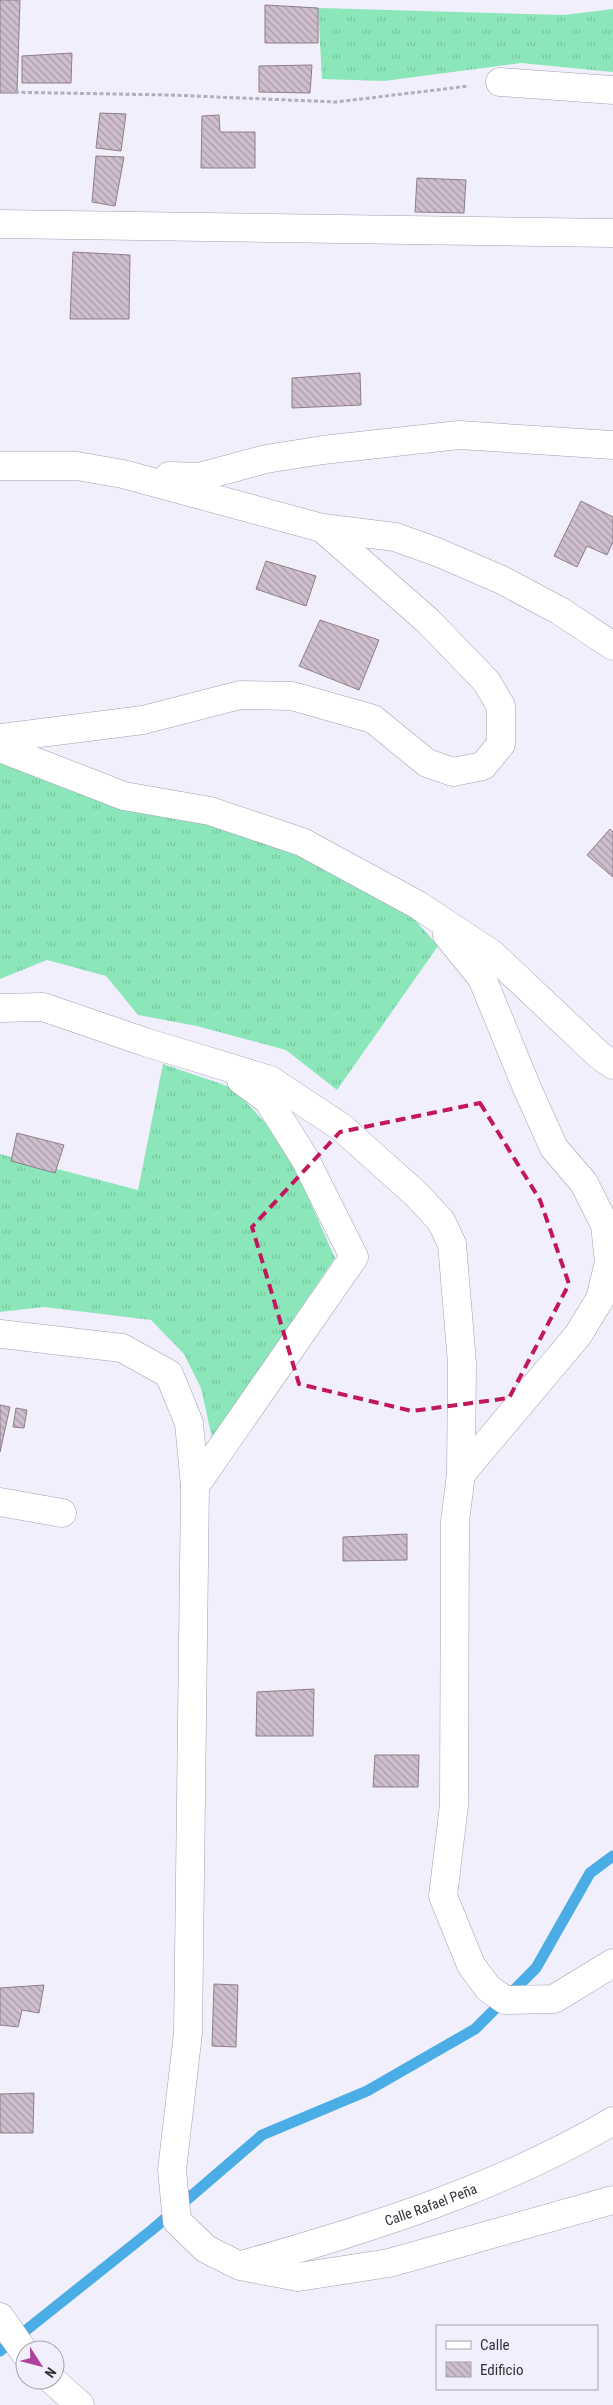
<svg xmlns="http://www.w3.org/2000/svg" width="613" height="2405" font-family="'Roboto Condensed',sans-serif">
<defs>
<pattern id="grass-tufts" width="24" height="20" patternUnits="userSpaceOnUse" patternTransform="scale(1.25)"><rect width="24" height="20" fill="#8be7ba"/><path d="M3 7l-1-3M5 7V3M7 7l1-3M15 17l-1-3M17 17v-4M19 17l1-3" fill="none" stroke="#78c6a1"/></pattern>
<pattern id="building-back-hatch" width="6" height="6" patternUnits="userSpaceOnUse" patternTransform="scale(1.25)"><rect width="6" height="6" fill="#cfbecc"/><path d="M-1 5l2 2M0 0l6 6M5-1l2 2" fill="none" stroke="#a99ba7"/></pattern>
</defs>
<rect width="100%" height="100%" fill="#f2effc"/>
<!-- grass -->
<path fill="url(#grass-tufts)" d="M318,8L564,15L613,9V72L521,63L384,81L322,79Z
M0,762L225,825L332,869L409,913L438,946L337,1090L286,1050L197,1026L138,1015L106,976L47,960L0,979Z
M163,1064L233,1088L284,1143L335,1258L212,1438L201,1388L184,1354L151,1320L44,1307L0,1312V1154L138,1190Z"/>
<g fill="none" stroke-linecap="round" stroke-linejoin="round">
<!-- stream -->
<path stroke="#4bade6" stroke-width="11" d="M0,2351L153,2229L262,2135L367,2091L475,2029L536,1968L590,1873L613,1856"/>
</g>
<!-- building -->
<path fill="url(#building-back-hatch)" stroke="#8e7e8b" d="M0,0H20L17,93H0Z
M265,5L318,8V43H265Z
M72,53L71,83H22V56Z
M312,65L310,93L259,92V66Z
M100,113L126,114L121,151L96,148Z
M219,115L220,132H255V168H201L202,116Z
M96,156L124,157L115,206L92,202Z
M417,178L466,180L464,213L415,212Z
M73,252L130,255L129,319H70Z
M360,373L361,405L292,408V378Z
M581,501L613,517V542L607,555L587,546L577,567L554,556Z
M266,561L316,576L306,606L256,589Z
M320,620L379,640L359,690L299,666Z
M610,829L613,832V877L587,855Z
M17,1133L64,1145L55,1173L11,1161Z
M0,1405L10,1407L0,1452Z
M16,1408L27,1410L24,1428L13,1427Z
M407,1534V1560L343,1561V1537Z
M314,1689L313,1736H256L257,1692Z
M375,1755H419L418,1787H373Z
M214,1984L238,1985L236,2047L212,2046Z
M44,1985L39,2013L22,2010L18,2027L0,2025V1988Z
M34,2093L33,2133H0V2094Z"/>
<g fill="none" stroke-linecap="round" stroke-linejoin="round">
<!-- street casing -->
<g stroke="#a29fb2" stroke-width="29">
<g id="street">
<path d="M500,82L613,90"/>
<path d="M0,224L613,233"/>
<path d="M0,466H77L123,474L322,528L395,537L437,552L502,580L560,611L613,646"/>
<path d="M169,476L199,477L266,459L323,450L459,435L613,445"/>
<path d="M0,738L143,720L240,695L292,696L373,719L427,763L453,772L483,766L501,744V706L486,681L428,621L322,528"/>
<path d="M0,748L124,796L210,811L302,842L418,905L492,954L599,1055L613,1065"/>
<path d="M447,935L482,978L527,1088L554,1148L584,1183L605,1225L609,1262L600,1299L578,1335L461,1474"/>
<path d="M0,1008L43,1007L145,1042L270,1080L341,1127L417,1195L441,1221L452,1244L462,1363L461,1474L455,1521L454,1805L443,1896L471,1965L488,1988L505,2000L554,1999L613,1963"/>
<path d="M0,1334L122,1348L169,1374L189,1423L195,1486L188,2033L172,2170L177,2221L206,2249L240,2266L298,2277L389,2263L613,2200"/>
<path d="M195,1486L354,1257L305,1159L268,1100L241,1080"/>
<path d="M0,1502L62,1513"/>
<path id="s1" d="M245,2264C372,2228 499,2188 613,2121"/>
<path d="M0,2317L25,2353"/>
<path d="M52,2380L80,2405"/>
</g>
</g>
<!-- path -->
<path stroke="#b1afba" stroke-width="3" stroke-dasharray="4 2.5" stroke-linecap="butt" d="M2,92L170,95L336,102L469,86"/>
<!-- street -->
<use href="#street" stroke="#fff" stroke-width="28"/>
</g>
<!-- marked area -->
<path fill="none" stroke="#c2185b" stroke-width="4" stroke-dasharray="10 6" stroke-linejoin="round" d="M480,1103L540,1200L569,1284L509,1398L412,1411L299,1384L252,1227L340,1132Z"/>
<g text-anchor="middle" stroke-width="4" stroke-linejoin="round" paint-order="stroke">
<!-- street labels -->
<g font-size="14" fill="#323038" stroke="#f2effc">
<text dy="5" stroke="none"><textPath href="#s1" startOffset="195">Calle Rafael Peña</textPath></text>
</g>
</g>
<!-- legend -->
<rect x="436" y="2325" width="162" height="65" fill="#f2effc" stroke="#a5a3ae"/>
<rect x="446" y="2341" width="25" height="8" fill="#ffffff" stroke="#a5a3ae"/>
<text x="480" y="2350" font-size="15" fill="#323038">Calle</text>
<rect x="446" y="2362" width="25" height="15" fill="url(#building-back-hatch)" stroke="#a5a3ae"/>
<text x="480" y="2375" font-size="15" fill="#323038">Edificio</text>
<!-- north arrow -->
<g transform="translate(40 2365) rotate(126)"><circle r="24" fill="#f2effc" stroke="#a5a3ae"/>
<path d="M0-4L9 19L0 12L-9 19Z" fill="#b1419e"/>
<text y="-8" font-size="14" font-weight="bold" text-anchor="middle" fill="#323038">N</text>
</g>
</svg>
